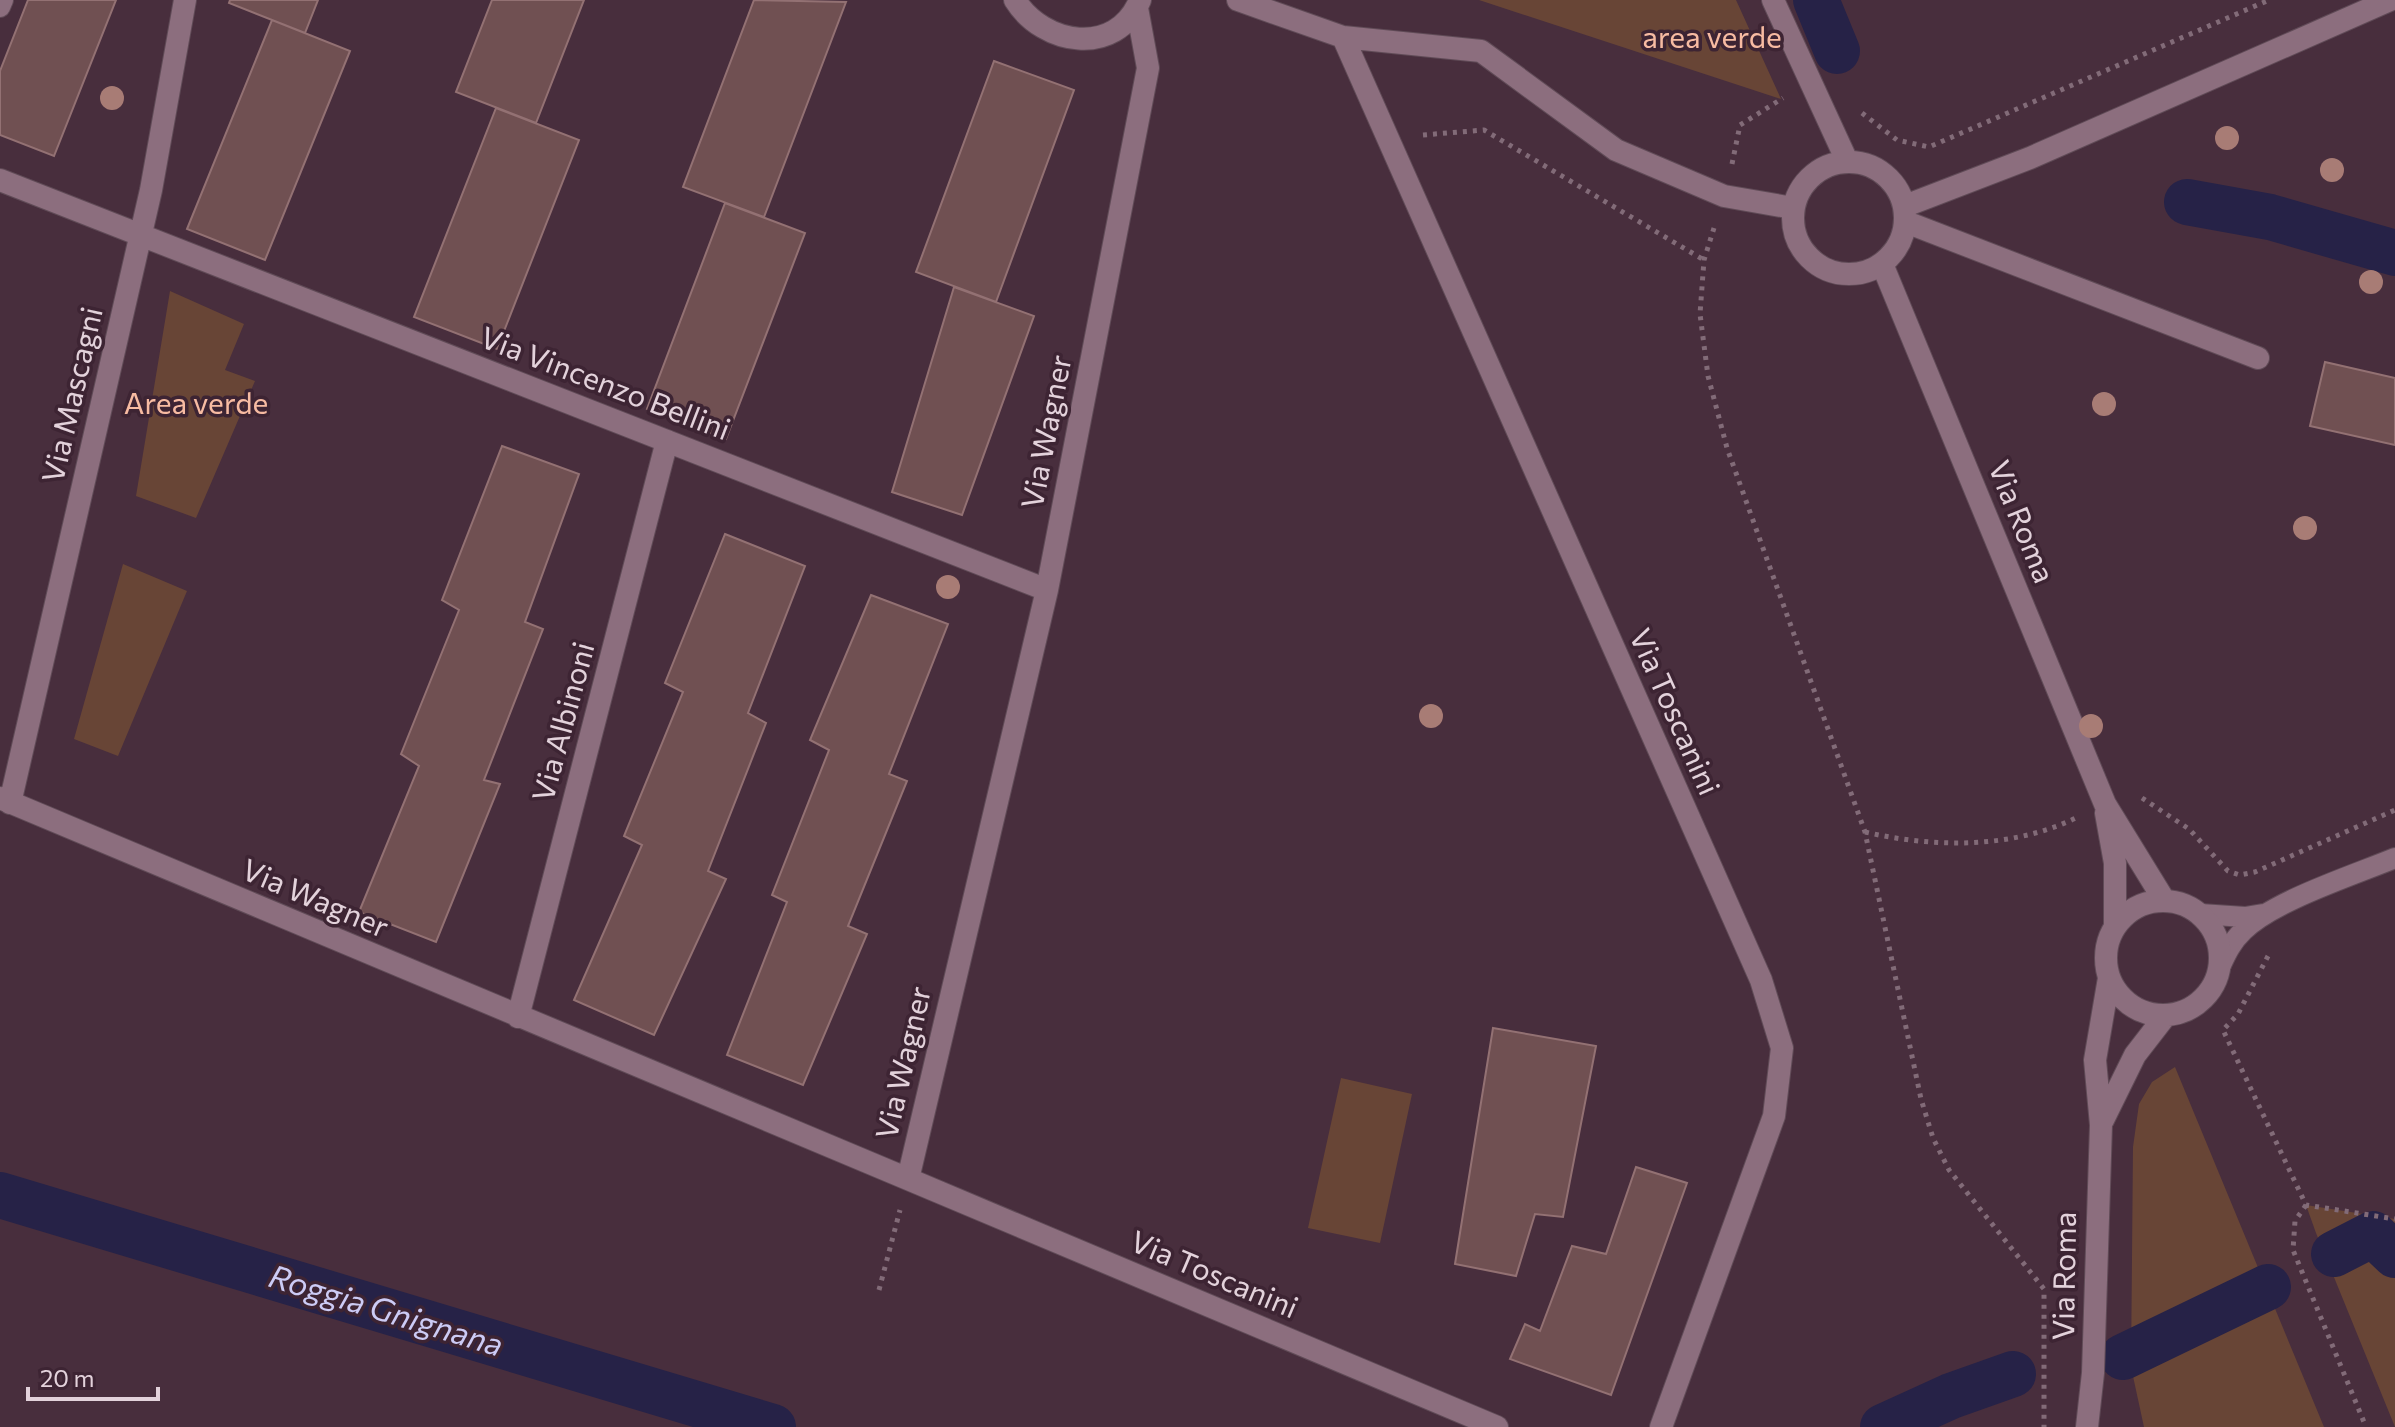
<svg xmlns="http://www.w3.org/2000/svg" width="2395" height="1427" font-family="Commissioner,sans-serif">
<rect width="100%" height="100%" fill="#482e3d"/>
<!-- green -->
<path fill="#684536" d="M1479,0H1736L1781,99Z
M170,291L244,324L225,370L255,381L196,518L136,496Z
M123,564L187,591L118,756L74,739Z
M2175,1067L2324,1427H2144L2131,1367L2133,1147L2139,1104L2152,1082Z
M1341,1078L1412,1094L1380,1243L1308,1228Z
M2306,1205L2395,1219V1427L2316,1233Z"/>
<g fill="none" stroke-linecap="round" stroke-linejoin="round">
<!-- canal -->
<path stroke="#262247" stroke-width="46" d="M1816,0L1837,51
M2187,202L2270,217L2395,253
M0,1195L773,1427
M2334,1254L2373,1234L2395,1255
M2123,1357L2268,1287
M1883,1427L1951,1396L2013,1374"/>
</g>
<!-- building -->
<path fill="#705052" stroke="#937173" stroke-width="2" d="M28,0H116L54,156L0,135V71Z
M230,0H318L305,33L229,3Z
M492,0H584L536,123L456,92Z
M754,0L846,2L764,217L683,187Z
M272,20L350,51L265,260L187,229Z
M994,61L1074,90L996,302L916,272Z
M496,108L579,140L497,349L414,317Z
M725,203L805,233L726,439L647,409Z
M954,287L1034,316L962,515L892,492Z
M2325,362L2395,378V445L2310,426Z
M502,446L579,474L525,622L543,629L484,780L500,784L436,942L359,912L419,766L401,754L459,610L442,600Z
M725,534L805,566L748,713L766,723L708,871L726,879L654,1035L574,1000L642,845L624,836L683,692L665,683Z
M871,595L948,624L889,774L907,781L848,926L867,934L803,1085L727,1055L787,902L772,895L829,750L810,740Z
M1493,1028L1596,1046L1563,1217L1535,1214L1516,1276L1455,1264Z
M1636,1167L1687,1183L1611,1395L1510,1359L1525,1324L1540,1331L1572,1246L1606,1254Z"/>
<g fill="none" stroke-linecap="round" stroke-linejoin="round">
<!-- service casing -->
<g stroke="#604b57" stroke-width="22">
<path id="service" d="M0,7L3,0
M2200,914L2245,917L2263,914
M2220,967C2226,954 2232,941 2243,931C2273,901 2354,875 2395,858"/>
</g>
<!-- minor casing -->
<g stroke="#604b57" stroke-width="24">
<path id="minor" d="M1015,0C1043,45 1116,58 1140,0
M1238,0L1343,37L1481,51L1616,150L1724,196L1793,208
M1773,0L1847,161
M1343,37L1761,980L1782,1048L1774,1116L1661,1427
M1793 218a56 56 0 1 1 112 0a56 56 0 1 1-112 0Z
M0,180L1047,590
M1905,206L2030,158L2390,0
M1906,222L2258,358
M1882,264L2105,804L2164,900
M0,798L908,1179L1047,590L1148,68L1137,8
M10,803L151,190L185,0
M2106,813L2115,863V926
M2106 958a57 57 0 1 1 114 0a57 57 0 1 1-114 0Z
M518,1017L667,441
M2103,1120L2135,1055L2166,1015
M908,1179L1497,1427
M2087,1427L2093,1373L2101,1125L2095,1060L2109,978"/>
</g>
<!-- path -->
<path stroke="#826b78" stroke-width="5" stroke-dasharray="4 6" stroke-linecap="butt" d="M1862,113L1897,140L1929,147L2269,0
M1423,135L1484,130L1704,260
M1732,164L1740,125L1783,98
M1714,228L1704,260L1700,314L1708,376L1727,448L1865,832L1921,1099L1933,1138L1949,1170L2044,1289V1427
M2142,798L2189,829L2228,871L2240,875L2255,872L2395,810
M1865,832C1934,848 2011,849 2076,818
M2268,956L2238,1014L2223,1030L2306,1205L2395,1219
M2306,1205L2295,1221L2293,1250L2366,1427
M879,1290L900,1210"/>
<!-- service -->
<use href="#service" stroke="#8c6e7e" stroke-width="20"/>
<!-- minor -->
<use href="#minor" stroke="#8c6e7e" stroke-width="22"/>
</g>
<!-- trees -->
<g fill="#a87c75">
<circle cx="112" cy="98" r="12"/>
<circle cx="2227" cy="138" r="12"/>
<circle cx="2332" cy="170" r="12"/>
<circle cx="2371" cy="282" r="12"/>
<circle cx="2104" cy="404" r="12"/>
<circle cx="2305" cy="528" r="12"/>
<circle cx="948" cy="587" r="12"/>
<circle cx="1431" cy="716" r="12"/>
<circle cx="2091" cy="726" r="12"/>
</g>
<g text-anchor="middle" stroke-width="7" stroke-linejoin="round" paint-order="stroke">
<!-- park labels -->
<g font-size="30" fill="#f7bba2" stroke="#3d2433">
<text x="1712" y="48">area verde</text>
<text x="196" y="414">Area verde</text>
</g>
<!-- street labels -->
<g font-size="30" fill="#e3d2db" stroke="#3d2433">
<text transform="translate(605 384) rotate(21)" y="10">Via Vincenzo Bellini</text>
<text transform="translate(73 395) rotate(-77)" y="10">Via Mascagni</text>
<text transform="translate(1047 432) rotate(-79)" y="10">Via Wagner</text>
<text transform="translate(2021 522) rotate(68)" y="10">Via Roma</text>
<text transform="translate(1674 712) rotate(66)" y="10">Via Toscanini</text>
<text transform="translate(564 722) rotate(-75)" y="10">Via Albinoni</text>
<text transform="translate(315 899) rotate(23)" y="10">Via Wagner</text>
<text transform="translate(904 1063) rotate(-77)" y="10">Via Wagner</text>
<text transform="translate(1214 1275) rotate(23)" y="10">Via Toscanini</text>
<text transform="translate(2065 1276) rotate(-89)" y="10">Via Roma</text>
</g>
<!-- water labels -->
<g font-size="32" font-style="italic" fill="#cccbf5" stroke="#3d2433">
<text transform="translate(386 1311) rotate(17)" y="11">Roggia Gnignana</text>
</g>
</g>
<!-- scale -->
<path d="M28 1387v12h130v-12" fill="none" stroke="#e3d2db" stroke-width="4"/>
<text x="40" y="1387" font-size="24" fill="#e3d2db" stroke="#3d2433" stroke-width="6" paint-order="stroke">20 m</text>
</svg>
